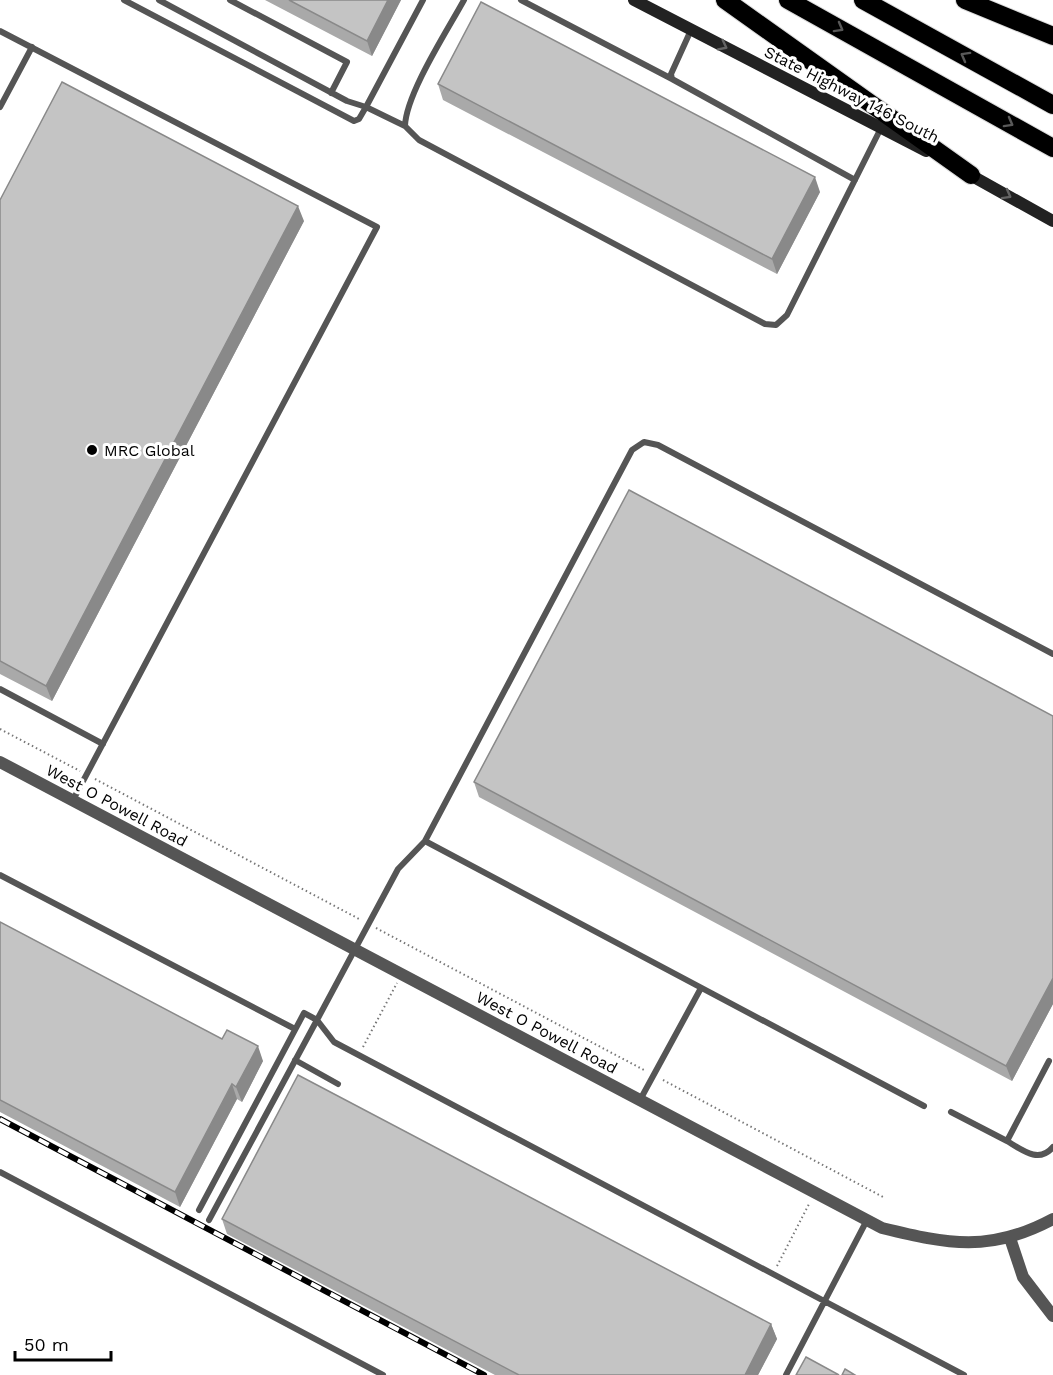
<svg xmlns="http://www.w3.org/2000/svg" width="1053" height="1375" font-family="'Work Sans',sans-serif">
<rect width="100%" height="100%" fill="#fff"/>
<g fill="none" stroke-linecap="round" stroke-linejoin="round">
<!-- motorway casing -->
<g stroke="#dbdbdb" stroke-width="20">
<path id="motorway" d="M725,0L971,175
M788,0L1053,148
M863,0L1053,105
M965,0L1053,36"/>
</g>
<!-- path -->
<path stroke="#777" stroke-width="2" stroke-dasharray="1.5 3" stroke-linecap="butt" d="M0,729L80,771
M95,779L361,920
M376,928L644,1070
M363,1047L397,983
M663,1080L883,1197
M777,1266L809,1204"/>
<!-- service -->
<path stroke="#555" stroke-width="6" d="M124,0L354,121L359,119L366,107L405,126
M159,0L347,101L366,107L423,0
M230,0L347,62L331,93
M464,0C447,31 406,94 405,126L419,140L765,324L776,325L787,315L881,128
M521,0L672,79
M691,30L671,74L672,79L855,180
M0,31L377,227L73,800
M0,107L32,47
M0,689L103,744
M425,841L398,869L317,1020L334,1042L964,1375
M0,875L295,1029
M295,1060L338,1084
M640,1100L701,988
M924,1106L425,841L632,450L644,442L658,445L1053,654
M951,1112L1007,1141L1049,1061
M1007,1141C1022,1150 1039,1164 1053,1147
M0,1172L383,1375
M199,1210L304,1013L317,1020L209,1220
M786,1375L867,1220"/>
<!-- minor -->
<path stroke="#555" stroke-width="12" d="M0,762L882,1228C948,1244 990,1253 1053,1219
M1010,1238L1023,1277L1053,1316"/>
<!-- secondary -->
<path stroke="#222" stroke-width="12" d="M634,0L926,151
M965,172L1053,221"/>
<!-- motorway -->
<use href="#motorway" stroke="#000" stroke-width="18"/>
<!-- rail casing -->
<g stroke="#000" stroke-width="6">
<path id="rail" d="M0,1119L484,1375"/>
</g>
<!-- rail -->
<use href="#rail" stroke="#fff" stroke-width="4" stroke-dasharray="11" stroke-linecap="butt"/>
</g>
<!-- wall -->
<path fill="#a9a9a9" d="M265,0H401L372,56Z
M438,84L820,192L777,274L443,100Z
M0,200L304,221L52,701L0,674Z
M1053,716V1004L1012,1081L479,797L474,782Z
M0,922L263,1061L242,1102L237,1099L180,1207L0,1112Z
M222,1219L771,1324L777,1339L758,1375H495L227,1234Z"/>
<!-- shaded-wall -->
<path fill="#898989" d="M388,0H401L372,56L367,41Z
M815,177L820,192L777,274L772,259Z
M298,206L304,221L52,701L46,686Z
M1053,978V1004L1012,1081L1006,1066Z
M258,1046L263,1061L242,1102L236,1087Z
M232,1084L237,1099L180,1207L175,1192Z
M771,1324L777,1339L758,1375H745Z"/>
<!-- building -->
<path fill="#c4c4c4" stroke="#898989" stroke-width="1.5" d="M289,0H388L367,41Z
M481,2L815,177L772,259L438,84Z
M62,82L298,206L46,686L0,661V200Z
M629,490L1053,716V978L1006,1066L474,782Z
M0,922L222,1039L227,1030L258,1046L236,1087L232,1084L175,1192L0,1100Z
M298,1075L771,1324L745,1375H519L222,1219Z
M806,1357L839,1375H796Z
M845,1369L855,1375H842Z"/>
<!-- one-way arrows -->
<defs><path id="oneway-chevron" d="M-2-3.5L2.5 0L-2 3.5" fill="none" stroke-width="1.6" stroke-linecap="round" stroke-linejoin="round" transform="scale(1.5)"/></defs>
<g stroke="#595959">
<use href="#oneway-chevron" transform="translate(839 28) rotate(29)"/>
<use href="#oneway-chevron" transform="translate(965 56) rotate(-151)"/>
<use href="#oneway-chevron" transform="translate(1009 123) rotate(29)"/>
</g>
<g stroke="#646464">
<use href="#oneway-chevron" transform="translate(723 46) rotate(27)"/>
<use href="#oneway-chevron" transform="translate(1007 195) rotate(29)"/>
</g>
<!-- markers -->
<circle fill="#000" stroke="#fff" stroke-width="2" cx="92" cy="450" r="6"/>
<g text-anchor="middle" stroke-width="6" stroke-linejoin="round" paint-order="stroke">
<!-- street labels -->
<g font-size="16" fill="#000" stroke="#fff">
<text transform="translate(852 94) rotate(27)" y="6">State Highway 146 South</text>
<text transform="translate(117 805) rotate(28)" y="6">West O Powell Road</text>
<text transform="translate(547 1032) rotate(28)" y="6">West O Powell Road</text>
</g>
<!-- poi labels -->
<g font-size="16" fill="#000" stroke="#fff" text-anchor="start">
<text x="104" y="456">MRC Global</text>
</g>
</g>
<!-- scale -->
<path d="M15 1351v9h96v-9" fill="none" stroke="#000000" stroke-width="3"/>
<text x="24" y="1351" font-size="18" fill="#000000" stroke="#ffffff" stroke-width="4.5" paint-order="stroke">50 m</text>
</svg>
